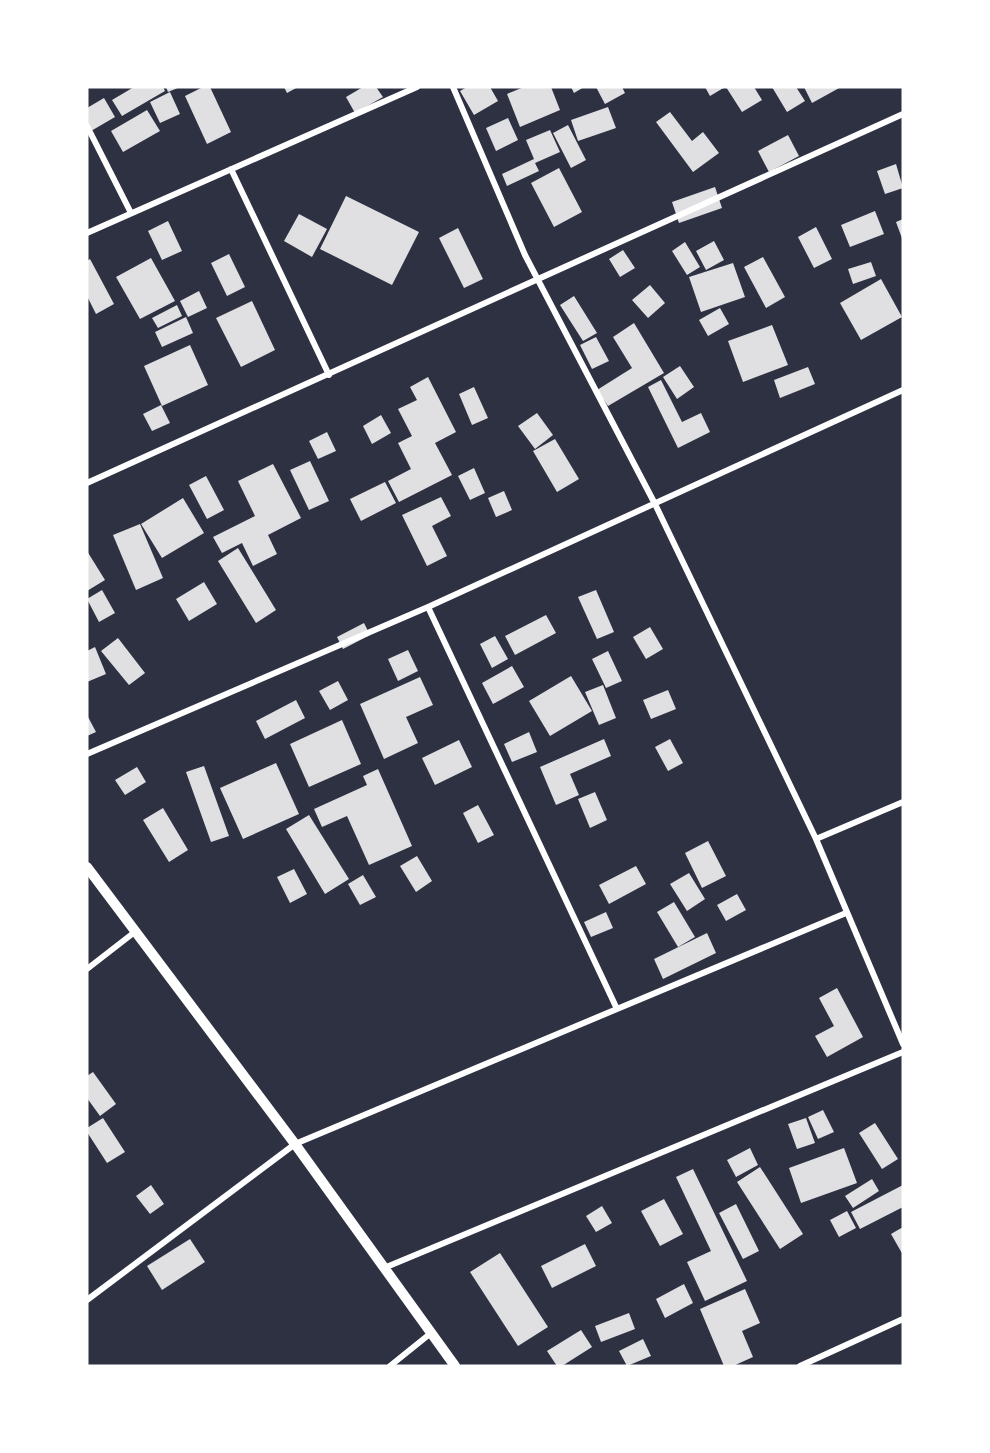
<svg xmlns="http://www.w3.org/2000/svg" width="990" height="1453" font-family="'Noto Serif',serif">
<rect width="100%" height="100%" fill="#2d3142"/>
<!-- building -->
<path fill="#e0e0e3" d="M134,87H163L165,91L122,116L112,100Z
M166,87H180L168,92Z
M203,87H210L231,132L207,144L185,96Z
M284,87H298L287,93Z
M363,87H376L383,97L355,113L346,97Z
M467,87H490L498,101L474,115L460,91Z
M524,87H551L560,110L520,127L507,94Z
M571,87H584L574,93Z
M596,87H622L625,93L605,104Z
M705,87H725L710,96Z
M726,87H754L762,100L742,112Z
M772,87H796L805,101L787,112Z
M804,87H841L812,103Z
M170,92L180,114L160,123L150,102Z
M104,98L115,117L91,131L87,123V108Z
M608,107L616,128L578,141L571,120Z
M147,110L160,131L123,152L111,131Z
M670,112L692,141L703,132L719,153L693,172L656,122Z
M508,118L518,140L496,151L486,128Z
M568,125L586,160L571,168L553,133Z
M550,130L560,152L535,163L539,171L507,186L502,174L534,159L526,140Z
M788,135L799,156L769,172L758,151Z
M896,164L903,188L885,194L877,171Z
M559,168L582,212L554,227L531,183Z
M715,187L722,208L679,223L672,202Z
M346,196L419,232L392,285L320,249Z
M875,211L884,234L850,247L841,225Z
M299,214L327,229L312,257L284,241Z
M903,219V241L896,222Z
M168,221L182,251L162,260L148,231Z
M816,227L832,259L814,268L798,237Z
M458,228L483,279L464,288L439,238Z
M714,241L724,260L706,270L696,251Z
M685,242L700,267L687,275L672,251Z
M623,250L635,268L620,277L609,259Z
M229,254L245,287L227,296L211,263Z
M763,257L785,297L766,308L744,267Z
M151,258L175,301L140,319L116,277Z
M90,259L114,304L96,314L87,296V261Z
M871,262L876,276L853,284L848,269Z
M733,263L745,297L701,312L689,277Z
M881,279L902,317L861,340L840,303Z
M650,285L665,303L648,318L632,300Z
M199,291L207,308L188,317L180,301Z
M574,296L597,333L583,341L560,305Z
M252,301L275,350L241,367L216,318Z
M177,305L182,316L158,328L152,318Z
M720,308L729,324L708,336L699,320Z
M186,317L193,333L162,347L155,332Z
M634,323L664,373L608,406L597,390L632,368L613,337Z
M772,325L788,365L743,382L728,341Z
M596,337L609,361L592,369L580,345Z
M190,345L208,385L162,406L144,366Z
M680,366L694,387L677,399L663,377Z
M808,367L815,384L780,398L774,380Z
M428,377L456,432L435,443L452,475L399,502L388,481L411,469L398,443L412,436L398,409L417,400L410,387Z
M661,380L682,422L701,413L710,432L678,448L648,387Z
M474,387L488,418L472,425L459,394Z
M161,405L170,423L152,431L143,414Z
M537,413L553,435L535,449L518,426Z
M381,415L391,433L372,444L363,426Z
M327,432L336,451L318,459L309,441Z
M555,439L579,479L557,492L533,451Z
M310,461L329,501L309,510L290,470Z
M273,464L301,518L268,535L277,554L253,566L242,543L222,553L213,537L255,516L238,481Z
M474,468L485,493L470,500L458,476Z
M206,476L224,510L207,519L189,485Z
M385,482L396,503L361,521L350,499Z
M504,491L512,510L496,517L488,498Z
M441,497L451,516L432,526L447,556L427,566L402,515Z
M183,498L204,533L162,558L141,524Z
M140,524L163,578L136,590L113,535Z
M238,548L276,610L256,623L218,561Z
M87,551L105,580L87,591Z
M204,582L217,604L189,621L176,599Z
M102,590L115,613L99,622L87,599Z
M596,590L614,632L597,639L578,597Z
M546,615L556,633L515,655L505,636Z
M364,623L370,635L343,649L337,637Z
M650,627L663,649L646,659L633,637Z
M495,636L508,659L492,668L480,644Z
M118,638L145,673L129,685L101,651Z
M95,647L106,674L87,682V651Z
M408,650L418,671L398,681L388,659Z
M608,651L622,681L606,688L592,659Z
M512,666L524,687L493,704L482,683Z
M571,676L592,711L550,736L529,701Z
M420,677L433,705L406,717L418,743L384,759L360,704Z
M338,681L348,700L330,710L319,691Z
M603,685L616,718L599,725L585,692Z
M668,690L676,709L651,719L643,700Z
M296,700L305,718L265,739L256,721Z
M87,715L96,732L87,736Z
M342,720L361,764L309,787L290,744Z
M529,732L537,752L512,762L504,744Z
M604,739L611,756L570,774L579,795L556,805L540,767Z
M670,739L683,763L668,771L655,747Z
M459,740L472,767L435,785L422,758Z
M276,763L299,814L243,839L220,788Z
M204,766L229,836L211,842L186,772Z
M137,767L146,782L125,795L115,780Z
M378,769L412,846L369,865L347,816L322,827L314,809L367,785L363,776Z
M595,792L607,820L590,828L578,799Z
M478,805L494,835L478,843L463,813Z
M163,808L188,850L169,862L143,820Z
M309,815L349,879L325,894L286,829Z
M708,841L726,876L702,888L685,853Z
M417,856L432,881L416,892L400,866Z
M636,866L646,884L609,904L599,885Z
M294,869L307,894L290,903L277,877Z
M689,873L705,899L687,911L670,884Z
M363,875L376,897L360,905L348,884Z
M737,894L746,910L726,921L717,905Z
M674,902L695,937L678,947L657,912Z
M606,912L613,928L591,937L584,922Z
M707,933L716,953L663,979L654,959Z
M837,988L863,1037L827,1057L815,1036L834,1026L819,998Z
M93,1072L116,1104L100,1116L87,1098V1076Z
M823,1110L834,1132L818,1139L808,1117Z
M103,1118L125,1152L107,1163L87,1132V1128Z
M806,1118L815,1143L797,1149L788,1124Z
M875,1123L898,1159L882,1169L859,1133Z
M750,1148L758,1165L736,1177L727,1160Z
M844,1148L857,1183L801,1203L789,1168Z
M760,1167L803,1234L780,1249L737,1182Z
M693,1169L747,1281L705,1301L687,1262L711,1251L676,1177Z
M872,1179L879,1191L853,1208L845,1196Z
M151,1185L164,1204L150,1214L136,1196Z
M903,1185V1207L860,1229L851,1212Z
M664,1199L683,1234L660,1246L641,1211Z
M736,1204L759,1251L743,1259L719,1213Z
M602,1206L612,1223L596,1232L586,1216Z
M847,1211L856,1228L839,1237L830,1220Z
M903,1227V1255L891,1234Z
M190,1239L205,1262L162,1290L147,1266Z
M585,1244L596,1266L552,1288L541,1266Z
M500,1253L548,1327L518,1346L470,1272Z
M684,1284L693,1303L665,1318L656,1299Z
M745,1289L760,1323L742,1331L753,1357L733,1366H724L700,1309Z
M629,1313L635,1329L601,1342L595,1326Z
M581,1330L592,1347L562,1366H557L547,1351Z
M643,1339L651,1356L627,1366L619,1351Z"/>
<g fill="none" stroke-linecap="round" stroke-linejoin="round">
<!-- minor -->
<path stroke="#fff" stroke-width="6" d="M453,87L525,255L655,504L816,839L903,1044
M87,126L131,213
M231,169L329,375
M87,233L417,87
M87,483L903,114
M428,607L617,1009
M87,754L428,607L903,390
M816,839L903,802
M87,969L136,931
M384,1268L903,1052
M87,1300L295,1144L846,913
M390,1366L431,1333
M800,1366L903,1319"/>
<!-- tertiary -->
<path stroke="#fff" stroke-width="10" d="M87,867L295,1144L455,1366"/>
</g>
<!-- border -->
<rect width="990" height="1453" fill="none" stroke="#ffffff" stroke-width="177"/>
</svg>
